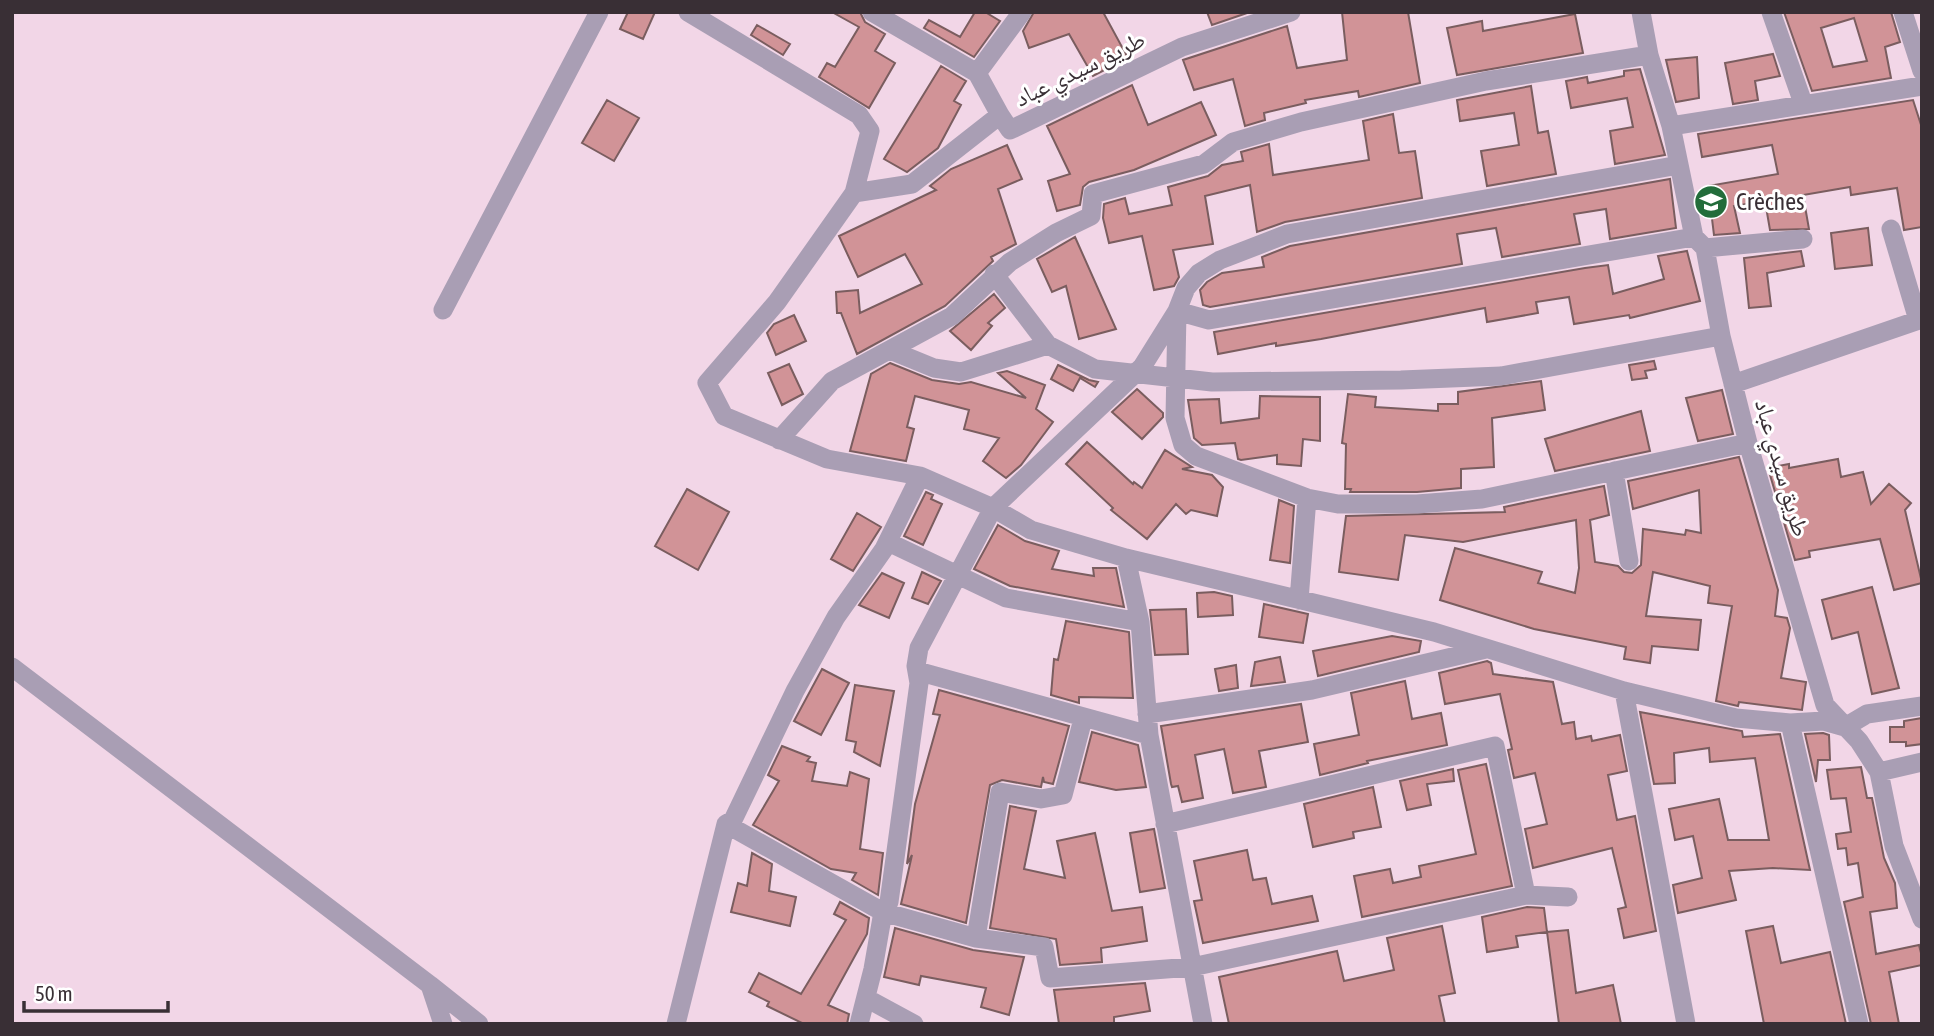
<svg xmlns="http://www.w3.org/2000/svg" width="1934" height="1036" font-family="'Asap Condensed','Noto Naskh Arabic',sans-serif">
<rect width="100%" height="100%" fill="#f2d6e7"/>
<!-- building -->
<path fill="#d19397" stroke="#7a5d5f" stroke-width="2" fill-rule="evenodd" d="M628,12H655L643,39L620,29Z
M832,12H860L865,22L885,34L875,51L895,63L869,108L819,77L827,63L835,67L859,27Z
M975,12H985L1000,21L974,57L924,28L929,20L960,37Z
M1034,12H1103L1128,58L1093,76L1069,34L1029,48L1023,31Z
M1207,12H1250L1212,25Z
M1342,12H1408L1420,83L1359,97L1358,91L1305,100L1306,103L1264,113L1265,120L1245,126L1233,79L1194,90L1183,60L1287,26L1297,68L1347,60Z
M1784,12H1891L1900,42L1885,47L1891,78L1812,91ZM1854,18L1867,61L1833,67L1821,28Z
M1575,14L1583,53L1457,75L1447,28L1482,21L1483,31Z
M757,25L790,44L783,55L751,35Z
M1773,54L1780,76L1755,81L1758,100L1733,104L1725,63Z
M1697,57L1699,98L1676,102L1666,60Z
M941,66L966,81L954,101L961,105L938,148L907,172L884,159Z
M1640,69L1665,155L1615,164L1610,131L1633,127L1627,98L1571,108L1566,81L1587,77L1588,83L1624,76V71Z
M1132,85L1148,125L1201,102L1216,135L1134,170L1089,182L1083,187L1080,205L1057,211L1048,181L1070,174L1047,126Z
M1531,86L1538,133L1548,131L1556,174L1487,186L1481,151L1519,145L1514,113L1460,121L1457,100Z
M607,100L639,118L614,161L582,143Z
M1913,100L1922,128V227L1904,230L1897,188L1851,195L1850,187L1803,195L1809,229L1770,230L1765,201L1734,206L1740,233L1714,235L1708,186L1778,174L1772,145L1702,157L1698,134Z
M1393,114L1399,153L1415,151L1422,198L1285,222L1257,232L1250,185L1205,196L1213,244L1173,250L1179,277L1174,286L1154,290L1142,236L1109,243L1103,218L1104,204L1125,198L1129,214L1172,205L1168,187L1208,176L1222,165L1243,161L1241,152L1269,144L1273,175L1369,160L1363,121Z
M1007,145L1022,179L998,189L1016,244L991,257L993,261L945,306L857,354L841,313H837L836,292L858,290L860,313L922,284L905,254L858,277L839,236L936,190L930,186L951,169Z
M1670,179L1676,228L1610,239L1606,209L1574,214L1580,244L1502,257L1496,228L1457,234L1462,264L1210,307L1203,305L1200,290L1207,282L1222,273L1264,267L1262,257L1290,246Z
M1868,228L1872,265L1835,269L1831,233Z
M1075,237L1116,329L1079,339L1066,286L1052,292L1037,259Z
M1687,251L1700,301L1630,318L1629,315L1574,324L1569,297L1536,302L1538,313L1487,322L1485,308L1321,339L1276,346V343L1218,354L1214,332L1585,268L1608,265L1613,294L1664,279L1658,256Z
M1801,251L1804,266L1767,273L1771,306L1749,308L1744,258Z
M994,294L1005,308L988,323L992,326L971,350L950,331Z
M794,315L806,341L776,355L767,333L774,324Z
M1654,361L1656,369L1645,371L1647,378L1632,380L1629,365Z
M890,363L932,380L959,384L971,382L1026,398L998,373L1007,371L1045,385L1036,409L1053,422L1021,465L1006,478L983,461L999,438L964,429L969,410L915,396L907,427L914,429L906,461L850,451L871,374Z
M789,364L803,394L782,405L768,373Z
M1058,365L1089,380L1098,382L1095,387L1080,378L1073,391L1051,379Z
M1541,381L1545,410L1492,418L1494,467L1461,469V488L1417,492H1350L1351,489H1345L1346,444L1342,443L1348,394L1376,397L1375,407L1438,411V404H1458V392Z
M1137,389L1163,413V417L1142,439L1112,412Z
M1722,390L1733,434L1698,441L1686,398Z
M1260,396L1320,397V441L1303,439L1301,466L1277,464V455L1241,460L1238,459L1235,443L1202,445L1194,438L1188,400L1219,399L1221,423L1259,418Z
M1641,411L1650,451L1555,471L1545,439Z
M1087,442L1133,484L1134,482L1142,488L1165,450L1192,467L1182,469L1212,475L1223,487L1217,516L1191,510L1186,514L1176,504L1147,539L1111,510L1113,508L1066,464Z
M1739,457L1778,590L1775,616L1787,618L1790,628L1781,678L1806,682L1802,710L1739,702L1738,706L1716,701L1732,606L1708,603L1710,586L1653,572L1646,616L1701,620L1698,650L1652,646L1650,663L1624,659L1626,647L1534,629L1440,600L1455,548L1542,572L1538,583L1575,593L1579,568L1576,520L1463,542L1405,535L1398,580L1339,572L1346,516L1505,512L1504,507L1604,486L1609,515L1590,520L1595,562L1618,566L1624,572L1632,573L1641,565L1643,529L1685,535L1686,530L1701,533L1699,490L1633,509L1628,481Z
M1838,459L1841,477L1863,472L1871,504L1889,484L1911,503L1905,510L1922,583L1894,590L1880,539L1809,551L1810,557L1795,560L1768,468L1789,464V468Z
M687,489L729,512L698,570L655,546Z
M926,492L933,495L931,499L942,504L923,545L904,536Z
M1279,500L1294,506L1290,563L1270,560Z
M857,513L881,527L853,571L831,559Z
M998,525L1025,541L1059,551L1052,569L1094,576L1093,568H1116L1124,607L1010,586L974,569Z
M922,572L941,581L928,604L912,598Z
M882,573L904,583L889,618L859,605Z
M1872,587L1899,688L1872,694L1858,632L1832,639L1822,600Z
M1214,592L1232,596L1233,615L1198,617L1197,593Z
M1264,604L1308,614L1303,643L1259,637Z
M1186,609L1188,654L1155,655L1150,610Z
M1066,621L1129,632L1133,698L1079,697V703L1051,695L1054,659L1058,660Z
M1392,636L1421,641L1419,652L1318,676L1313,651Z
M1280,657L1285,682L1251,686L1255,662Z
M1487,661L1491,663L1493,674L1553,682L1562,724L1574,722L1576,739L1591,736L1592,741L1620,735L1627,771L1608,775L1617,820L1635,816L1656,931L1624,938L1618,909L1626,907L1612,848L1533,868L1525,829L1547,824L1535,773L1514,778L1508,750L1512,749L1500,694L1445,704L1439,673Z
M1236,665L1238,688L1219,691L1215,669Z
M822,669L849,683L821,735L794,721Z
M1405,681L1412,719L1441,713L1447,745L1367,761L1368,763L1320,775L1314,744L1359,735L1351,693Z
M855,685L894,691L880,766L854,752L856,742L846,740Z
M939,690L1069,726L1053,784L1044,782L1043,777L1041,787L1002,780L990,785L966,923L901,904L912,855L907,864L915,804L940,715L933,714Z
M1301,704L1308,742L1259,751L1266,787L1233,793L1224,749L1195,755L1203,798L1182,802L1178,786L1172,787L1171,784L1161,726Z
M1640,712L1742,731L1743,737L1780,734L1810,870L1773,868L1729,871L1736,900L1678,913L1673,885L1702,878L1693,836L1675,840L1669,809L1719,799L1728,840H1769L1755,758L1710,762L1709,748L1674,753L1675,783L1654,784Z
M1922,718V744L1906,746V742H1890V727H1904V721Z
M1092,732L1138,745L1146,787L1116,790L1079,782Z
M1823,733L1829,735L1830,760H1818L1816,782L1805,734Z
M782,746L810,757L807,761L816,763L812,781L847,786L850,772L869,779L860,849L883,853L878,895L852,880L856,873L831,869L753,825L779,781L768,775Z
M1486,764L1512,886L1362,917L1354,876L1390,869L1393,883L1421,877L1419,866L1476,854L1458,770Z
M1861,767L1867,798H1872L1884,858L1895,883L1897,908L1870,912L1876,954L1919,945L1922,957V965L1889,972L1899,1024H1871L1844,902L1863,897L1858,863L1848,865L1846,848L1838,849L1836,834L1851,832L1846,798L1831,799L1827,770Z
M1453,769L1454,781L1427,784L1431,805L1407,810L1400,781Z
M1373,787L1381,827L1353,832L1354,838L1313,847L1304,804Z
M1010,806L1036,811L1024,869L1065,878L1057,841L1095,833L1112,911L1142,907L1147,941L1101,948L1102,962L1060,965L1056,939L990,928Z
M1154,829L1165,888L1140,892L1130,833Z
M1247,850L1253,880L1266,878L1272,904L1312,896L1318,921L1203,943L1194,901L1202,900L1194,861Z
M752,853L772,864L769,891L796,897L790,926L731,912L738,883L747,886Z
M840,902L869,918L867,934L828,1005L849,1014L847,1024H804L767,1006L769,1002L749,992L759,973L801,994L846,920L834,914Z
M1527,907L1544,908L1547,932L1516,936L1518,947L1487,952L1482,917Z
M1442,926L1455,993L1439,996L1445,1024H1229L1219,977L1337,951L1344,981L1394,970L1387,938Z
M1773,926L1781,963L1830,952L1846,1024H1764L1746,931Z
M895,928L973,950L1024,957L1009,1015L981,1007L986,988L921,976L919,985L884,977Z
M1568,930L1576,993L1613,985L1621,1024H1559L1547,932Z
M1145,983L1150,1011L1114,1017V1024H1059L1054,990Z"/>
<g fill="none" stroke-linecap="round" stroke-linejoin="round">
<!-- street -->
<path stroke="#a99eb4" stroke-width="19" d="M688,12L859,115L870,131L854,193
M872,12L977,73L1000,115
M1291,12L1182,47L1010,130L1000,115L912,184L854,193L777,302L707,383L724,416L827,459L920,476L993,508L1031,530L1126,558L1434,632L1624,691L1736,718L1790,723L1824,721L1845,727L1867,714L1922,706
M1641,12L1649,55L1671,126L1694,237L1705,248L1721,336L1748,443L1825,705L1859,741L1879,772L1894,846L1922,919
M1771,12L1803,103
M1903,12L1922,71
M977,73L1022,12
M1671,126L1922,86
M1891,229L1918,320
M1694,237L1209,320L1177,311L1175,418L1183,445L1196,456L1307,498L1338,504H1417L1482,499L1748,443
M1705,248L1803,239
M994,274L1048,345
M443,310L599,12
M890,350L934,368L961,372L1048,345L1095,369L1212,382L1401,380L1501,376L1721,336
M1733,384L1922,319
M779,440L832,381L952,316L1010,262L1056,233L1091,216L1093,194L1204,164L1233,142L1301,122L1486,81L1649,55
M1614,471L1629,561
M888,542L1006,598L1140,622
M1126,558L1140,622L1149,735L1203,1024
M1299,600L1307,498
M12,667L430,985
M917,671L1149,735
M1624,691L1686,1024
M1147,714L1312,690L1486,649
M1790,723L1859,1024
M1879,772L1922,762
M726,824L883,912L976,938L1044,947L1050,978L1192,967L1526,895L1568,897
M1165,824L1495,746L1526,895
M976,938L1000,792L1041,799L1063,795L1083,719
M866,998L914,1024
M443,1024L430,985L479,1024
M676,1024L726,824L733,820L795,691L836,617L884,549L920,476
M859,1024L873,969L883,912L889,902L919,683L916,666L919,648L993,508L1142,367L1177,311L1186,288L1199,273L1220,260L1287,234L1679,165"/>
</g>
<!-- icons -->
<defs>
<g id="school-disc" transform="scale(1.75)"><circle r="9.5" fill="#236d3b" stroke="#fff"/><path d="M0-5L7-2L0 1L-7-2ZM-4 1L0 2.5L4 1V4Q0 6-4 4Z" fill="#fff"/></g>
</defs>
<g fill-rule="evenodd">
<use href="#school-disc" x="1711" y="202"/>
</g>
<g text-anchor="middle" stroke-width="6" stroke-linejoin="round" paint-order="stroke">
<!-- street labels -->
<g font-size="24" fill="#392f35" stroke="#fff">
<text transform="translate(1080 69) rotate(-26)" y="8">طريق سيدي عباد</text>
<text transform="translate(1782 468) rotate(74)" y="8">طريق سيدي عباد</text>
</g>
<!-- poi labels -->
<g font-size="24" fill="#392f35" stroke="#fff" text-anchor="start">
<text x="1736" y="210">Crèches</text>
</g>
</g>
<!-- border -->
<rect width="1934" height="1036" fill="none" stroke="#392f35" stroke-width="28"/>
<!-- scale -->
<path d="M24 1001v10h144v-10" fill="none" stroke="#392f35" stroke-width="3.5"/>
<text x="35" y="1001" font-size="21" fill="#392f35" stroke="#ffffff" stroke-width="5" paint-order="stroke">50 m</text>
</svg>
